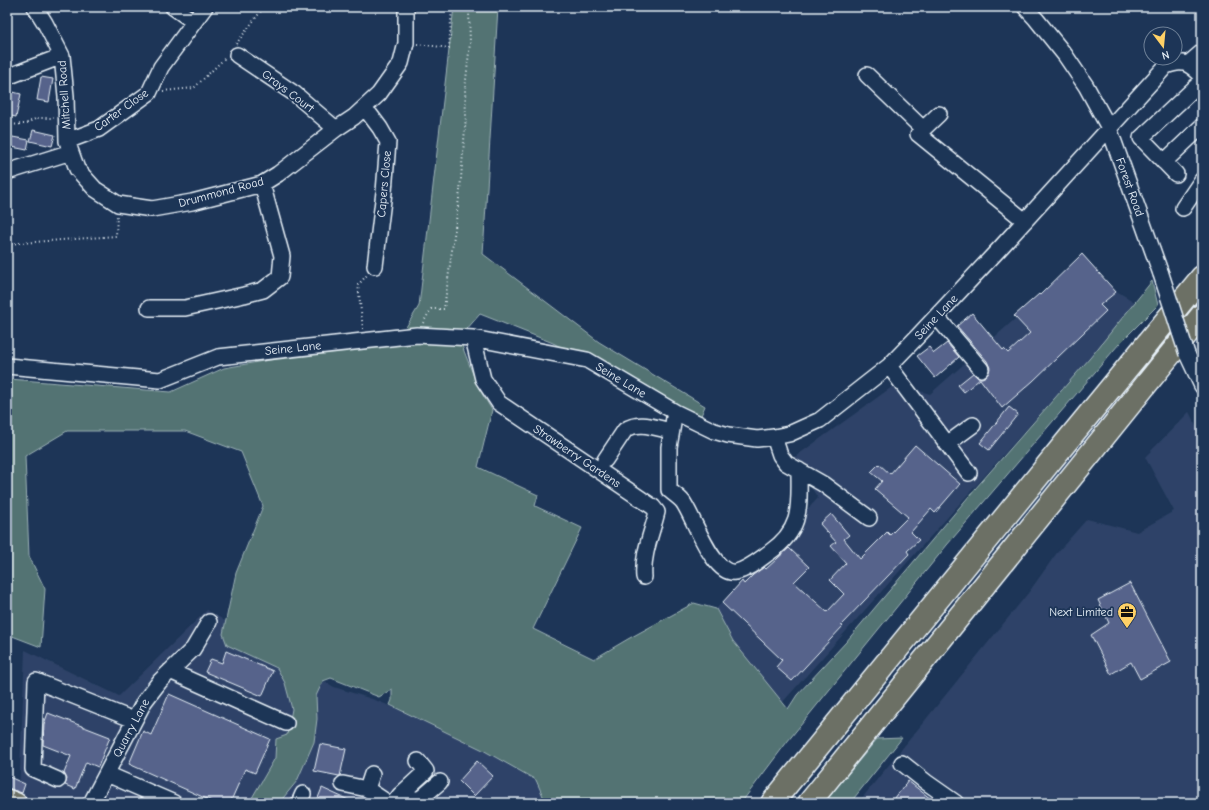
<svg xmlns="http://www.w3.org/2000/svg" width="1209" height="810" font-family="'Comic Neue',sans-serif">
<rect width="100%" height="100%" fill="#1d3557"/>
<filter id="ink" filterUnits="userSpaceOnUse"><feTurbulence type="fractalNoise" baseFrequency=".025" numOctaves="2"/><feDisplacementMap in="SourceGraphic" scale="8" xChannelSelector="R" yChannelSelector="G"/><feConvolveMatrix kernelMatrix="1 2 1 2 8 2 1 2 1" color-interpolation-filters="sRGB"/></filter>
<g filter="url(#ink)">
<!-- built -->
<path fill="#2e4367" d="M1075,266L1138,304L773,713L716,609L818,498L792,459L896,384L930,394Z
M1189,412L1202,438V794L1194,803H858L1029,592L1056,554L1087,519L1137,532L1174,511L1145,457Z
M207,610L334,687L375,700L422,719L481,749L536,781L546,803H39L19,795L25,650L119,696Z"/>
<!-- green -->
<path fill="#527373" stroke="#9db2b6" d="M454,7H498L483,254L599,342L705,406L700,418L553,343L480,314L459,338L478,387L492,410L478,467L538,495L535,506L582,528L533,629L594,659L628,639L694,603L716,609L733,641L788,709L797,695L846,642L975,489L1090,358L1152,281L1158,305L1119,344L947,545L787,742L741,803H546L536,780L481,749L390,705L392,700V689L379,697L331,678L323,681L316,696L317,719L314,742L297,781L279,803H249L275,758L276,739L287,735L292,709L285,683L277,668L227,645L223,634L236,573L263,506L241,452L185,431H67L25,456L29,556L45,589L41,647L7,634V385L9,379L171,392L224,368L400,337L419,306Z
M902,738L850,803H824L877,739Z"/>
<!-- building -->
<path fill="#57638b" stroke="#e8f1f8" d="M41,77L53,79L49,102L37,100Z
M9,91L21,94L16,117L7,115V100Z
M33,130L55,135L52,146L30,141Z
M7,136L29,140L27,150L7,146Z
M1082,254L1116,292L1100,305L1106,311L1033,381L1002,408L980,379L964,392L958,385L973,373L978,378H982L986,376L989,372L990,368L987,361L957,326L972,313L1003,350L1004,349L1008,353L1030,333L1014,316L1039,294L1040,295Z
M947,343L959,357L935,378L917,356L929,347L934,353Z
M1009,407L1018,414L989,450L980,443Z
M915,445L960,484L935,513L931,509L911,532L919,540L907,551L909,554L841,625L843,626L792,681L776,667L782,660L722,603L742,581L744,584L753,575L764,567L766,569L789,548L809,567L794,582L827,612L844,594L830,580L846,563L831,546L836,542L820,524L831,514L849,535L844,539L860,559L887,532L890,535L908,517L875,489L882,481L871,472L879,464L890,474Z
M1130,583L1171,662L1140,679L1131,662L1111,674L1091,635L1109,623L1098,600Z
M226,651L273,671L262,696L205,672L211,659L222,663Z
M169,694L270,739L255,773L245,769L230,803H216L129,764L143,731L151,735Z
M48,713L110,737L98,767L86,762L75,789L65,785L67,779L64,773L71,756L43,745L44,724Z
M320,744L346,749L340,776H339L314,771Z
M477,761L493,776L474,796L459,781Z
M7,776L25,784L22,793L7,788Z
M908,781L936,803H891Z
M322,788L355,803H316Z"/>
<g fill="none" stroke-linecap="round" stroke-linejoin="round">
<!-- minor casing -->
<g stroke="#e8f1f8" stroke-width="18">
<path id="minor" d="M35,7L45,23L62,56L66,96L67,141L77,169L95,189L118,204L152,209L192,202L262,184L278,174L336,129L354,117L379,94L401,63L406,43V7
M173,7L194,22
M1025,7L1036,19L1065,55L1086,86L1109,128L1161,274
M237,55L295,94L336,129
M1188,64L1202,52
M867,75L923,129
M7,77L62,56
M365,108L380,128L388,142L384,192L375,266
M939,114L918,134L1025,221
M67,141L99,129L149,93L161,67L205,7
M1164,162L1202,126
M7,172L71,152
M1176,174L1141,138L1202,81
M1183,208L1202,180
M149,308H185L244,295L263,290L280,277L282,256L262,184
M937,317L981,369
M473,338L483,379L499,403L653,507L657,512C652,533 642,555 644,577
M1187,354L1202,386
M7,366L160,380L218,357L417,335L473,338L587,360L675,412L714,431L728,435L757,439L774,437L789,434L820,420L889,366L917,337L1002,246L1166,66C1183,59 1189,63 1202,76
M889,366L969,473
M675,412L669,447V490C674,494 680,498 683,502C694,517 713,577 736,572C749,569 760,559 770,552C803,529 799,506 799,470
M774,437L780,455L786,463L823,484L869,518
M947,444L973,425
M605,460L625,430C639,420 656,428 671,431
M170,671L286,723
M902,763L926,782L956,803
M107,774L174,803
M58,780L33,769L36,681L134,720
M343,784L367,789L388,803
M367,789L372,774
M400,795L426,771L418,761
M91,803L144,702L160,681L193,649L209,622
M299,803L303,794
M394,803L400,795L419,800L440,782"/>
</g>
<!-- major casing -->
<g stroke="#e8f1f8" stroke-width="22">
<path id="major" d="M7,799L17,803"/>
</g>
<!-- highway casing -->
<g stroke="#e8f1f8" stroke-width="25">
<path id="highway" d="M772,803L1067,441L1202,277
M809,803L1202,315"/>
</g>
<!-- path -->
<path stroke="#e8f1f8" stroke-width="2" stroke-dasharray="1 3" stroke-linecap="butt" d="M236,44L264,7
M417,44L449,48L452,7
M163,91L194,88L226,57
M7,125L25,124L37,118H54
M7,244L116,236L117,215
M423,323L431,309H444L460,191L466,116L465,89L470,43L469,11L471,7
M363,329L358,285L367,275"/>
<!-- minor -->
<use href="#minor" stroke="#1d3557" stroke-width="15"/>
<!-- major -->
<use href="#major" stroke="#6c7065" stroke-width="19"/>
<!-- highway -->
<use href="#highway" stroke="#6c7065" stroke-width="22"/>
<!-- minor-bridge casing -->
<g stroke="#e8f1f8" stroke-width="18" stroke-linecap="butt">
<path id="minor-bridge" d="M1161,274L1187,354"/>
</g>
<!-- minor-bridge -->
<use href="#minor-bridge" stroke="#1d3557" stroke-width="15"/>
</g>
</g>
<!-- icons -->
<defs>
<g id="office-pin" transform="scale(1)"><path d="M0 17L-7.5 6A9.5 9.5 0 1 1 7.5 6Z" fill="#ffd166" stroke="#1d3557"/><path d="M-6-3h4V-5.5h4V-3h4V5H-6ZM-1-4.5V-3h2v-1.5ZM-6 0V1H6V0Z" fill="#111"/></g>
</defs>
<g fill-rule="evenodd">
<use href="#office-pin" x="1127" y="612"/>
</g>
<g text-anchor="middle" stroke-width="3.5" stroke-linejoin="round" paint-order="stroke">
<!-- street labels -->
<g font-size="12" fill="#e8f1f8" stroke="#1d3557">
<text transform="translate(288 91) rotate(37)" y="4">Grays Court</text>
<text transform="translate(64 95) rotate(-94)" y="4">Mitchell Road</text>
<text transform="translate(121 110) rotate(-36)" y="4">Carter Close</text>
<text transform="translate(384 184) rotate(-85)" y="4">Capers Close</text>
<text transform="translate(1130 187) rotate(70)" y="4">Forest Road</text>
<text transform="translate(221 192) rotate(-15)" y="4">Drummond Road</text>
<text transform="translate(936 317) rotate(-47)" y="4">Seine Lane</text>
<text transform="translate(293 348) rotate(-6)" y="4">Seine Lane</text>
<text transform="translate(621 380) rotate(31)" y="4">Seine Lane</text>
<text transform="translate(577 456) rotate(34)" y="4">Strawberry Gardens</text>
<text transform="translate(131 728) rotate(-62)" y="4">Quarry Lane</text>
</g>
<!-- poi labels -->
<g font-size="12" fill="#e8f1f8" stroke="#1d3557" text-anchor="end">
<text x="1113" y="616">Next Limited</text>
</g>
</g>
<!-- margin -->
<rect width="1209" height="810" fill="none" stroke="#1d3557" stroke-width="24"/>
<rect x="12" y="12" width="1185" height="786" fill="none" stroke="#e8f1f8" stroke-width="1.5" filter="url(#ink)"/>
<!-- north arrow -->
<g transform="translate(1163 46) rotate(164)"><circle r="19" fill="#1d3557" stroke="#6e8097"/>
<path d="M0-3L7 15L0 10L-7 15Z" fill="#ffd166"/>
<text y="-6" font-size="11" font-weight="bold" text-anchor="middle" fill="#e8f1f8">N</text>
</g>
</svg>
